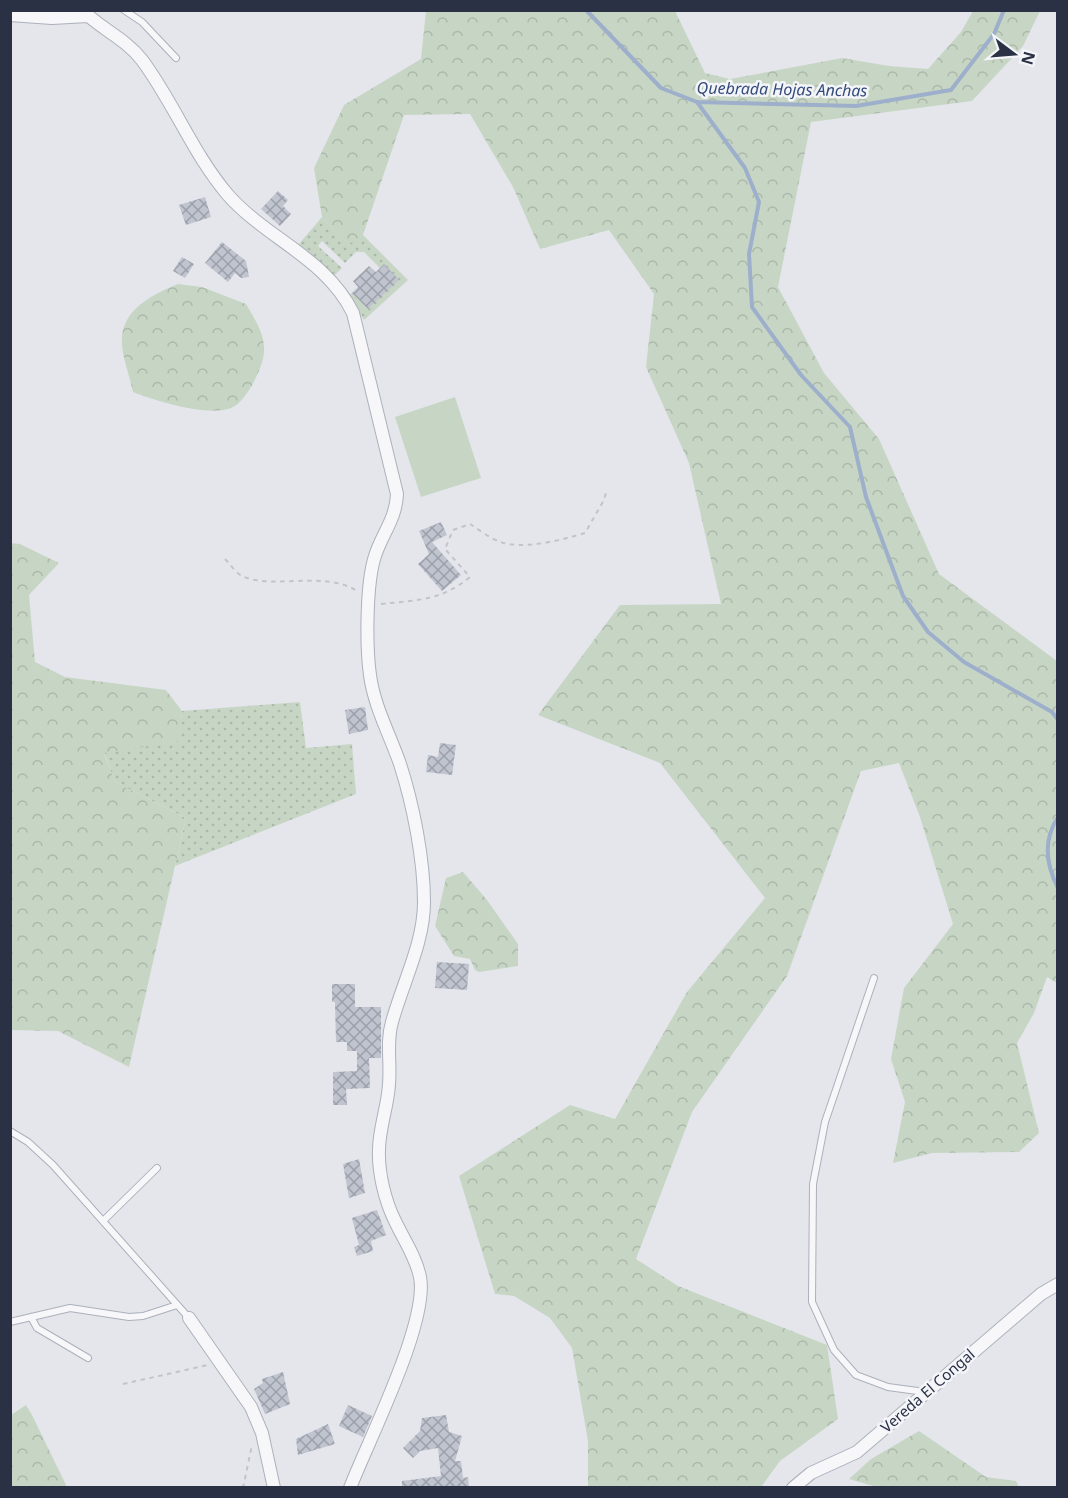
<svg xmlns="http://www.w3.org/2000/svg" width="1068" height="1498" font-family="'Noto Sans',sans-serif">
<defs>
<pattern id="grass-dots" width="8" height="8" patternUnits="userSpaceOnUse" patternTransform="scale(1.5)"><rect width="8" height="8" fill="#c7d6c4"/><path d="M2 2h.1M6 6h.1" fill="none" stroke="#abb8aa" stroke-width="1.8" stroke-linecap="round"/></pattern>
<pattern id="forest-crowns" width="20" height="18" patternUnits="userSpaceOnUse" patternTransform="scale(1.5)"><rect width="20" height="18" fill="#c7d6c4"/><path d="M2 6a3 3 0 1 1 6 0M12 15a3 3 0 1 1 6 0" fill="none" stroke="#abb8aa"/></pattern>
<pattern id="building-cross-hatch" width="8" height="8" patternUnits="userSpaceOnUse" patternTransform="scale(1.5)"><rect width="8" height="8" fill="#c0c4cf"/><path d="M0 0l8 8M0 8l8-8" fill="none" stroke="#9ca0aa"/></pattern>
</defs>
<rect width="100%" height="100%" fill="#e4e6ec"/>
<!-- grass -->
<path fill="url(#grass-dots)" d="M322,217L346,245L363,235L408,280L364,320L349,295L352,293L368,309L398,279L384,264L380,268L364,252H356L345,263L322,241L318,246L342,268L334,276L298,245Z
M300,702L306,748L352,744L356,794L175,866L186,818L115,782L104,752L179,741L182,711Z"/>
<!-- forest -->
<path fill="url(#forest-crowns)" d="M426,11H675L705,73L730,79L842,58L889,66L928,69L961,32L973,11H1040L1023,46L972,101L811,122L778,287L824,373L879,439L939,574L1057,661V983L1047,977L1034,1013L1017,1043L1039,1133L1019,1152L932,1153L893,1163L905,1102L891,1059L904,988L953,924L920,817L899,763L861,771L787,976L692,1112L636,1259L678,1286L827,1345L838,1419L780,1461L761,1487H588V1441L572,1348L550,1318L514,1296L495,1294L459,1176L570,1105L615,1119L687,992L765,898L660,763L538,715L620,605L721,604L689,463L646,367L654,294L609,230L540,249L513,187L470,114L404,115L363,235L346,246L322,217L314,168L344,105L421,59Z
M178,284L202,287L246,304C254,318 265,334 264,351C264,366 246,403 231,408C207,417 156,401 133,392C130,377 123,359 122,345C119,311 151,295 178,284Z
M10,543L20,544L59,563L29,595L35,662L65,677L166,690L182,711L180,741L104,753L115,782L186,818L129,1067L58,1031L11,1030Z
M463,872L487,900L518,944V966L479,972L475,970L470,959L454,956L435,926L446,878Z
M26,1405L32,1415L67,1487H11V1415Z
M919,1431L986,1477L1016,1481L1019,1487H877L849,1479L871,1459Z"/>
<!-- park -->
<path fill="#c7d6c4" d="M455,397L481,478L421,497L395,417Z"/>
<g fill="none" stroke-linecap="round" stroke-linejoin="round">
<!-- stream -->
<path stroke="#9eafcc" stroke-width="4" d="M586,10L661,88L697,102L856,106L951,90L994,34L1004,10
M697,102L745,168L759,202L749,254L752,307L801,375L850,427L866,497L903,596L928,632L964,662L1052,712L1058,720
M1058,817C1043,840 1046,865 1058,888"/>
</g>
<!-- building -->
<path fill="url(#building-cross-hatch)" d="M278,191L288,200L283,206L291,214L280,226L261,209Z
M205,197L211,217L186,225L179,205Z
M222,242L246,261L249,277L241,278L235,273L228,282L205,263Z
M182,257L194,264L185,278L173,271Z
M384,264L399,280L368,309L352,293L358,287L353,281L369,266L376,272Z
M441,522L447,535L432,542L461,575L442,591L418,564L429,554L419,531Z
M365,707L368,730L349,734L345,710Z
M440,743L456,745L452,775L426,772L428,755L438,757Z
M437,962L469,964L467,990L435,988Z
M332,984H355V1007H381V1058H369L370,1088L346,1089L347,1105H333V1072L357,1071V1051H347V1042H336L335,1002H332Z
M359,1159L365,1193L349,1198L343,1164Z
M377,1210L386,1235L371,1241L373,1251L357,1256L354,1247L359,1245L352,1218Z
M283,1372L290,1404L265,1414L254,1389L263,1383L262,1379Z
M348,1405L372,1416L363,1437L339,1426Z
M446,1415L449,1432L462,1436L455,1461H461L463,1478L468,1477L469,1488H402V1481L441,1476L438,1448L420,1451L413,1458L403,1448L420,1431L422,1418Z
M328,1424L335,1444L298,1455L296,1439Z"/>
<g fill="none" stroke-linecap="round" stroke-linejoin="round">
<!-- service casing -->
<g stroke="#acb0ba" stroke-width="8">
<path id="service" d="M124,10L142,22L176,58
M874,978L825,1122L813,1184L812,1302L834,1350L856,1375L888,1387L925,1392
M10,1131L28,1142L53,1165L189,1318
M103,1221L157,1168
M31,1317L37,1328L88,1358
M10,1322L70,1308L129,1317L143,1316L177,1305"/>
</g>
<!-- minor casing -->
<g stroke="#acb0ba" stroke-width="14">
<path id="minor" d="M82,10C101,29 126,39 142,60C174,103 193,154 228,195C267,239 326,258 353,313L397,494C396,519 382,534 375,556C366,583 366,647 370,675C374,706 390,735 400,764C413,804 424,859 424,902C424,943 403,982 392,1022C386,1042 391,1063 389,1084C388,1106 379,1128 379,1150C378,1172 385,1201 395,1221C404,1240 416,1257 420,1277C429,1322 368,1441 350,1488
M10,15L52,18L88,16
M189,1318L251,1407L262,1433L274,1488
M793,1488L811,1473L857,1452L1041,1294L1058,1284"/>
</g>
<!-- path -->
<path stroke="#c2c4cb" stroke-width="2" stroke-dasharray="4.5 4.5" stroke-linecap="butt" d="M225,559C230,564 236,573 242,576C271,590 325,570 357,591
M381,604C417,600 441,601 470,577L445,549L453,530L470,524C478,529 488,537 498,541C521,551 561,540 585,533L604,500L607,489
M123,1384L208,1365
M243,1488L252,1445"/>
<!-- service -->
<use href="#service" stroke="#f7f7fa" stroke-width="6"/>
<!-- minor -->
<use href="#minor" stroke="#f7f7fa" stroke-width="12"/>
</g>
<g text-anchor="middle" stroke-width="5" stroke-linejoin="round" paint-order="stroke">
<!-- street labels -->
<g font-size="15" fill="#2a3145" stroke="#f4f5f9">
<text transform="translate(928 1391) rotate(-41)" y="5">Vereda El Congal</text>
</g>
<!-- water labels -->
<g font-size="16" font-style="italic" fill="#334a7a" stroke="#f4f5f9">
<text transform="translate(782 89) rotate(1)" y="6">Quebrada Hojas Anchas</text>
</g>
</g>
<!-- border -->
<rect width="1068" height="1498" fill="none" stroke="#2a3145" stroke-width="24"/>
<!-- north arrow -->
<g transform="translate(1014 54) rotate(106)" stroke="#f4f5f9" stroke-width="4.5" paint-order="stroke">
<path d="M0-4.5L10 22L0 15L-10 22Z" fill="#2a3145"/>
<text y="-9" font-size="16" font-weight="bold" text-anchor="middle" fill="#2a3145">N</text>
</g>
</svg>
